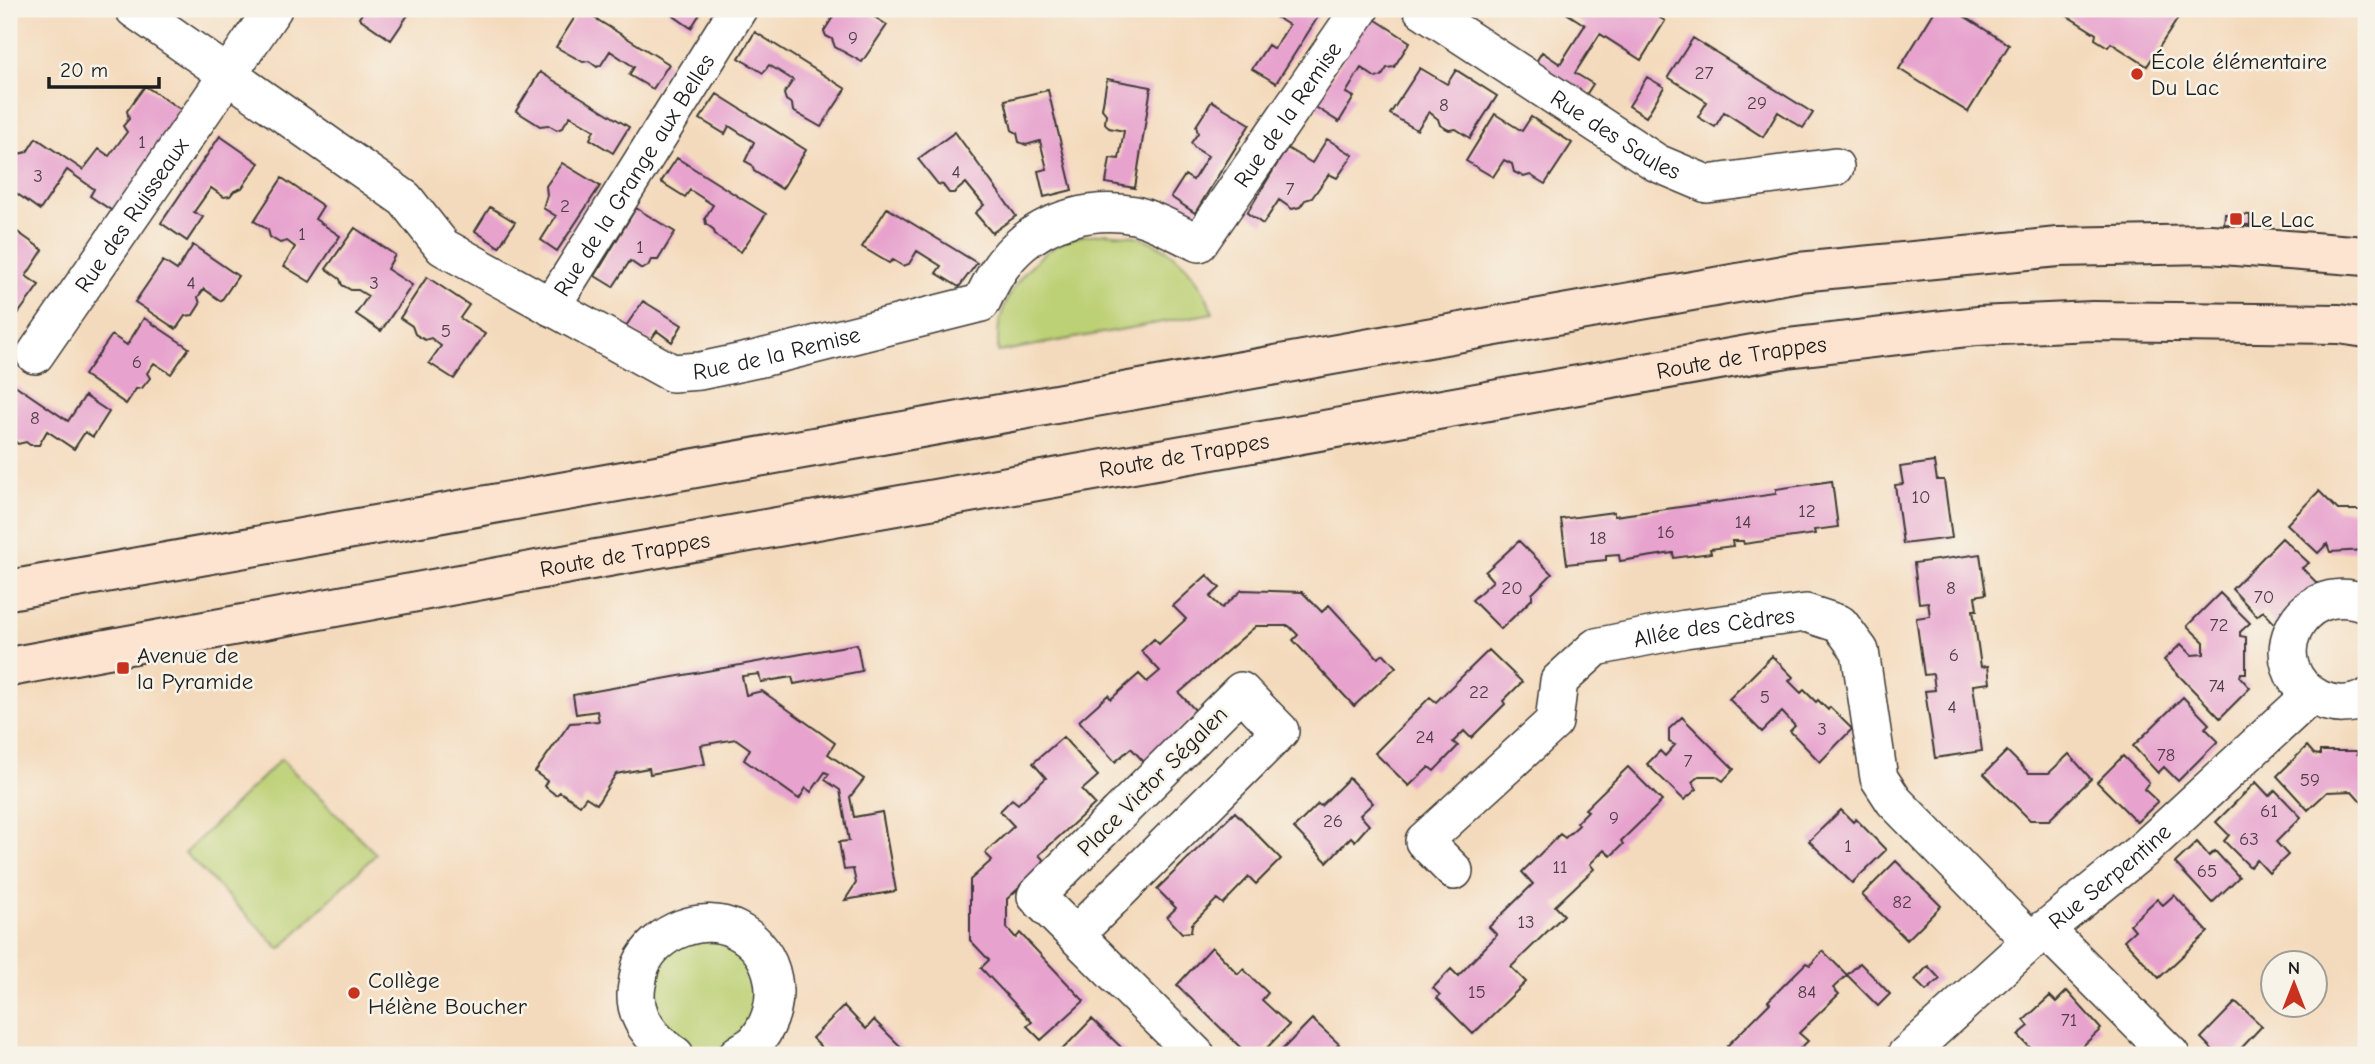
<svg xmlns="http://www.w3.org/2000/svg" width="2375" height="1064" font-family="'Comic Neue',sans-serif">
<rect width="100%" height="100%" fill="#f7f3e8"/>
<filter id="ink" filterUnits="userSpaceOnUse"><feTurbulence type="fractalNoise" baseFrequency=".0143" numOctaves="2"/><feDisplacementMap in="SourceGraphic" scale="14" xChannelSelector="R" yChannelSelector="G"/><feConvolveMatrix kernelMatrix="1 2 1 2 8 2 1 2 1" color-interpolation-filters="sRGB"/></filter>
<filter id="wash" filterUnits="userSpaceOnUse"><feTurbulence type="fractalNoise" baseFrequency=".00686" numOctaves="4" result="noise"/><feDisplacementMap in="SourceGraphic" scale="28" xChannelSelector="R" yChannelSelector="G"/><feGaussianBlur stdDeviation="1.57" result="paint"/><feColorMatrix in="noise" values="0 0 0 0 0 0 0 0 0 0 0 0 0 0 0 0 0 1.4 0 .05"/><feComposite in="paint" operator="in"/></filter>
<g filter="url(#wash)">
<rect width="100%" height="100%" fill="#f4dabc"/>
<!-- green -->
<path fill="#bcd074" stroke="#6c7648" stroke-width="2" d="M1106,233C1118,235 1133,234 1144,239C1179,252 1201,278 1213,313L998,352C998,343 998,333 999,325C1007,287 1036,251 1074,238C1083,235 1096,235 1106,233Z
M281,759L376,854L280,949L185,853Z
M711,935L752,957L765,1000L729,1048C681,1056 680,1045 650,1012L653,968L665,950Z"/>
<g id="blocks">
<!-- building -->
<path fill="#e7a3ce" d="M365,9H412L391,40L359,18Z
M580,9L669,64L653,89L629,75L634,67L610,51L601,65L597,67L589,61L583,62L556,47Z
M671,9H703L691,28L668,12Z
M821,9H862L887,25L862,62L835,47L832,39L826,36L824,31L833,17Z
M1276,9H1323L1276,83L1252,69L1268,45L1274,49L1289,25L1276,17L1274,13Z
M1560,9H1645L1665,21L1641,60L1600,34L1575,73L1593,84L1584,98L1533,67L1542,52L1560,64L1585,25Z
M1936,9H1953L2009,45L1968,112L1899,69Z
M2056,9H2184L2147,66L2111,43L2108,47L2095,39L2096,34Z
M1370,16L1410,42L1394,67L1387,68L1382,76L1376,78L1361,68L1346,93L1354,97L1339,122L1314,106Z
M755,32L846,89L821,127L793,111L792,104L786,100L784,94L793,80L769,65L763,73L739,58Z
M1693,38L1813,113L1803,128L1778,112L1763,137L1724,112L1715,127L1698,117L1707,102L1668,77Z
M1420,68L1447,84L1456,70L1497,96L1470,138L1456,129L1449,130L1440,125L1438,119L1429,112L1417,130L1390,114Z
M540,72L629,127L613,153L590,139L594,130L570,116L562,128L557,130L548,125L540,126L516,111Z
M1647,77L1664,87L1646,117L1629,106Z
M1107,79L1151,87L1135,188L1106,183L1110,158L1119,159L1124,131L1109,128L1105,123L1106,114L1102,109Z
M145,86L183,111L114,212L90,196L94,189L67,170L40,210L9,188V179L15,170L13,161L18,154L27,152L36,138L83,170L99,149L109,156L127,132L123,126L129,119L127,111Z
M1048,90L1072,190L1044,197L1038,171L1047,169L1040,141L1026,145L1019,142L1017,133L1012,130L1005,100Z
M717,94L806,150L782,189L754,171L752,165L745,161L754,142L729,126L725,134L700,119Z
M1212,101L1250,124L1195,213L1171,197L1185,175L1193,180L1208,156L1195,148L1191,143L1198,133L1196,126Z
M1495,114L1522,131L1531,117L1572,143L1545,184L1530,175L1524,177L1514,172L1512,164L1504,160L1493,177L1466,161Z
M955,132L1016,216L992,233L975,213L984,205L966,183L954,193H949L943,185L938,184L918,159Z
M220,136L259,163L242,188L234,191L230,196L224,197L211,188L194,212L203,217L187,241L161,223Z
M1327,139L1353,155L1337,178L1329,174L1312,198L1305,200L1300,207L1292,209L1279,200L1263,224L1247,213L1287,148L1312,163Z
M677,158L766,214L741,252L716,236L713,229L706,224L705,218L713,205L690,190L685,197L661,182Z
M562,163L600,186L557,251L541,240L556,216L543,208L547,195L546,186Z
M282,178L323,206L315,219L340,236L310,282L284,266L295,247L287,241L280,243L270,237L268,230L254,221Z
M490,207L515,222L499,247L475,231Z
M636,208L675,232L658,260H651L648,266L642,269L630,261L613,287L595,276Z
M887,208L977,263L959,287L936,273L941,266L917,251L909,264L903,266L893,260L889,263L862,247Z
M2225,214L2250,215V225L2224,224Z
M9,226L43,250L26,276L39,285L10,325Z
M355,228L395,255L387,269L412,285L381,331L356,314L368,296L358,290H351L342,285L340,279L326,269Z
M193,245L238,276L221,301L204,289L198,297L200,304L193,315L185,316L176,329L135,302L163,261L177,270Z
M427,277L469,305L460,318L485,334L454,379L429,363L441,346L431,338L425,340L415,334L412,326L400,318Z
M643,301L682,325L672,342L657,331L649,342L626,326Z
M144,318L189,348L171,374L154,363L147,373L150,378L142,388L136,389L126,404L84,375L112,335L127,345Z
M9,381L68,421L85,396L109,412L93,437L85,432L74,449L47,431L39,445H30L26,442L18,444L9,437Z
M1934,462L1937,480H1944L1952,538L1903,544L1895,485L1903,484L1900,467Z
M1832,481L1838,527L1814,530L1815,534L1744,544L1743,541H1732L1733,546L1710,549L1711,553L1674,558L1673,553L1620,561L1619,555L1606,556V560L1567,564L1561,519L1614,512V516L1776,494V489Z
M2319,491L2338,510H2360L2366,503V550L2330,552L2327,544L2318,553L2287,524Z
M2282,538L2309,563L2302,568L2317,583L2276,625L2263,611L2257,616L2232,589Z
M1519,541L1552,574L1532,594V599L1501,629L1472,600L1493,581L1485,572Z
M1980,554L1986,594L1975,596L1977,610H1973L1981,667L1988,666L1990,683L1973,685L1982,751L1935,758L1925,691L1935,690L1933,674L1924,675L1916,618L1930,616L1928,602L1919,603L1914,563Z
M1207,575L1220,588L1210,597L1222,608L1242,590L1302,592L1322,612L1329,605L1378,658L1384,654L1396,667L1354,706L1293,640L1298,635L1289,626H1256L1179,693L1198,713L1144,762L1131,748L1115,762L1079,721L1108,695L1111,699L1139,674L1147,682L1160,671L1141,651L1154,639L1159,644L1186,619L1173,606Z
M2220,593L2250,623L2240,632V636L2246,637V673H2241L2240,677L2250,688L2220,718L2164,660L2181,644L2192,655L2204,654V642L2187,626Z
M857,644L862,671L794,684L792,677L761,682L759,674L742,676L746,695L762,691L835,743L828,754L864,779L850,797L854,817L882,812L896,891L845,900L856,883L853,869L844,870L839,842L849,841L840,790L825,780L829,774L825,772L811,792L806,788L799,799L744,760L750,749L736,739L701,745L705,764L650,774L649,768L616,774L597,804L586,797L580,805L560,792L556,795L544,786L547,781L535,772L570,723L599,721L597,711L576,714L573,695Z
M1489,650L1522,682L1503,701L1505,704L1471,738L1464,731L1453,742L1458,746L1434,771L1429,767L1409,786L1375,753L1430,697L1436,702Z
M1772,656L1793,677L1789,681L1801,693L1804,690L1816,702L1818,700L1828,710L1830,707L1852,729L1820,762L1790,731L1795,726L1782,712L1762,732L1729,699Z
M2183,697L2209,724L2205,728L2218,741L2178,781L2164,767L2158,773L2133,746Z
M1682,717L1734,769L1723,781L1716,776H1699L1692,782L1697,789L1684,800L1647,764L1660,751L1665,756L1675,745L1669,742V729Z
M1063,737L1098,776L1082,790L1095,804L1039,855L1050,867L1025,891L1020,887L1007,899V928L1016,938L1020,933L1084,1001L1041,1040L1027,1026L1032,1022L981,968L989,960L970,940V880L992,860L985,853L1014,826L1000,811L1012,799L1018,804L1046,778L1033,763Z
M2307,746L2314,754L2320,755V751H2357V754H2364L2366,752V807L2352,791L2327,792L2308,810L2277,776Z
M2007,751L2029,773H2049L2069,754L2091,779L2049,820H2030L1984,774Z
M2123,756L2149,782L2144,789L2158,802L2137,822L2097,782Z
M1628,767L1662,801L1621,841L1623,844L1611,856L1604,850L1590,864L1594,869L1555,906L1564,915L1511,967L1526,982L1473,1034L1437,998L1440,995L1433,988L1451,969L1458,976L1497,935L1489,927L1533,884L1522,872L1560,834L1565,838L1579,825L1577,822L1588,811L1585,809Z
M1349,778L1373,803L1360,815L1369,825L1355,841L1351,837L1327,862L1294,828L1318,804L1321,806Z
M2256,782L2269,796L2275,790L2301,817L2276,842L2288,855L2269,873L2257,860L2250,867L2224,841L2229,835L2216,822Z
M1841,810L1853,822L1856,819L1886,850L1852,883L1809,841Z
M1235,812L1281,859L1256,884L1249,877L1223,904L1217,899L1192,924L1191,932L1182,933L1167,917L1176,908L1157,889Z
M2197,842L2209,856L2215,851L2239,877L2212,903L2175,863Z
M1896,861L1941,906L1907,940L1862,895Z
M2174,895L2208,932L2159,978L2124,940L2135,930L2130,924L2157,899L2163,905Z
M1212,947L1238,974L1243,969L1268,993L1262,1000L1289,1025L1260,1055H1248L1177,985Z
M1823,951L1847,975L1833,988L1839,994L1799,1033L1808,1041L1793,1055H1736L1727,1046L1770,1003L1768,1001L1806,963L1810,965Z
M1860,963L1890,994L1878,1006L1847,975Z
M1928,966L1940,979L1926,991L1915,980Z
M2067,991L2101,1029L2073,1055H2037L2018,1035L2029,1026L2024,1020L2050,996L2056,1002Z
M2236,1002L2262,1026L2235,1055H2209L2213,1050L2201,1038Z
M844,1006L866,1029L874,1020L906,1052L902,1055H829L812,1038Z
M1092,1019L1129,1055H1057Z
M1312,1019L1339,1044L1329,1055H1277Z"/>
</g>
</g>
<g filter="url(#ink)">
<use href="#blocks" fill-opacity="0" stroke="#3c3834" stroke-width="2"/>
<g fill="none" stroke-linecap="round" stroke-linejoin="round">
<!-- minor casing -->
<g stroke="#3c3834" stroke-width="40">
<g id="minor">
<path id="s1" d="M134,9L405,199L443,247L672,373L700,371L757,359L981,303C990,284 1000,264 1016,249C1047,219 1093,207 1135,215C1156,220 1179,234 1199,243L1360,9"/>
<path id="s2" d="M1422,9L1657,163L1707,184L1835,167"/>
<path id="s3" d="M551,307L738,9"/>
<path id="s4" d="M35,355L273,9"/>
<path d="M2366,603C2295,577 2258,669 2319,699C2334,706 2352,706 2366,698"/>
<path id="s5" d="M1454,871L1424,841L1554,722L1559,681L1596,647L1685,629L1806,613L1840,624L1860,651L1879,778L1894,801L2031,941"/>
<path d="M2045,929L2171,1055"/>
<path d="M1075,935L1280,731L1241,691L1036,896L1196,1055"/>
<path d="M675,1055C653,1040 631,1016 637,985C638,979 639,971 641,965C656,931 703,913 736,930C778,951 785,1004 758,1039C753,1046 743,1050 737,1055"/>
<path id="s6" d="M1906,1055L2031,941L2143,850L2311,695"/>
</g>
</g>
<!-- secondary casing -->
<g stroke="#3c3834" stroke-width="42">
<g id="secondary">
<path d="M9,590L1799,272L2058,247L2210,244L2366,256"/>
<path id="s7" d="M9,667L591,560L1787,348L1977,326L2093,321L2339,324L2366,328"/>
</g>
</g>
<!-- minor -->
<use href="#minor" stroke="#fff" stroke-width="37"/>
<!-- secondary -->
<use href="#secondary" stroke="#fde4d0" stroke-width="38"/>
</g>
</g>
<!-- markers -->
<g fill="#c8321e" stroke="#f7f3e8" stroke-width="2.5">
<circle cx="2137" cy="74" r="7"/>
<rect x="2229" y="212" width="14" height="14" rx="3.5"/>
<rect x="116" y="661" width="14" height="14" rx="3.5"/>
<circle cx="354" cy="993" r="7"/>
</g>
<g text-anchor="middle" stroke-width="5" stroke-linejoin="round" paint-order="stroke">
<!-- number labels -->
<g font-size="19" fill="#4f3e48">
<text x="853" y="44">9</text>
<text x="1704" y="79">27</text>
<text x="1757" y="109">29</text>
<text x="1444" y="111">8</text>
<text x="142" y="148">1</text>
<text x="956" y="178">4</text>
<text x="38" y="182">3</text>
<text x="1290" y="195">7</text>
<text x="565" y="212">2</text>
<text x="302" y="240">1</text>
<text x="640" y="253">1</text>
<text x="191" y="289">4</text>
<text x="374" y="289">3</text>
<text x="446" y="337">5</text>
<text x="137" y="368">6</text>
<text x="35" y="424">8</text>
<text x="1921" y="503">10</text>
<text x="1807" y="517">12</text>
<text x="1743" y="528">14</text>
<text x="1666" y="538">16</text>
<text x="1598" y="544">18</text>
<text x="1512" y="594">20</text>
<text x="1951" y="594">8</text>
<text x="2264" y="603">70</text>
<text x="2219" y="631">72</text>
<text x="1954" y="661">6</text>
<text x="2217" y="692">74</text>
<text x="1479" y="698">22</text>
<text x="1765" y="703">5</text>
<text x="1952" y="713">4</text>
<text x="1822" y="735">3</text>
<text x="1425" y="743">24</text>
<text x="2166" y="761">78</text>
<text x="1688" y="767">7</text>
<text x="2310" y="786">59</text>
<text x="2269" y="817">61</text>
<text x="1614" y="824">9</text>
<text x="1333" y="827">26</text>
<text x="2249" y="845">63</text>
<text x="1848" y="852">1</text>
<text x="1560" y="873">11</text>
<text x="2207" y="877">65</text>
<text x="1902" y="908">82</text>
<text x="1526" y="928">13</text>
<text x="1477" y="998">15</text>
<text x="1807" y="998">84</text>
<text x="2069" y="1026">71</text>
</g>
<!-- poi labels -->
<g font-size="23" fill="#1c1c1c" stroke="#f7f3e8" text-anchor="start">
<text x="2151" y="69">École élémentaire<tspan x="2151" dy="26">Du Lac</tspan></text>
<text x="2250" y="227">Le Lac</text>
<text x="137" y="663">Avenue de<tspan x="137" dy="26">la Pyramide</tspan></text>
<text x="368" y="988">Collège<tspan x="368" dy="26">Hélène Boucher</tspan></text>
</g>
<!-- street labels -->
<g font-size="23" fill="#1c1c1c" stroke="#f7f3e8">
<text dy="8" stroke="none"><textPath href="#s1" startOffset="1390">Rue de la Remise</textPath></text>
<text dy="8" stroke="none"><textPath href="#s2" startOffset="231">Rue des Saules</textPath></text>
<text dy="8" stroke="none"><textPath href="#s3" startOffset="156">Rue de la Grange aux Belles</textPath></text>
<text dy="8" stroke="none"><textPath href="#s4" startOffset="170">Rue des Ruisseaux</textPath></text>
<text dy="8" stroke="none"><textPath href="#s1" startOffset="760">Rue de la Remise</textPath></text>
<text dy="8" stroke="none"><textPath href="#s7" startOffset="1760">Route de Trappes</textPath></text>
<text dy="8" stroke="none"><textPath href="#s7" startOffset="1194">Route de Trappes</textPath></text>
<text dy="8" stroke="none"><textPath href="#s7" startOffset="626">Route de Trappes</textPath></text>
<text dy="8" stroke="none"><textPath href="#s5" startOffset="430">Allée des Cèdres</textPath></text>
<text transform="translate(1152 781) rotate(-45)" y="8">Place Victor Ségalen</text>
<text dy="8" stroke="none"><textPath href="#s6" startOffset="271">Rue Serpentine</textPath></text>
</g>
</g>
<!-- margin -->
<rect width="2375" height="1064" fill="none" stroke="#f7f3e8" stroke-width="35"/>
<!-- north arrow -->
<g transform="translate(2294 984)"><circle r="33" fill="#f7f3e8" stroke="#9f9d96" stroke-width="2"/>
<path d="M0-5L12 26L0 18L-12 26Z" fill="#c8321e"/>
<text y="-10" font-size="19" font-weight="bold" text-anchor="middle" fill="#1c1c1c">N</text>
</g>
<!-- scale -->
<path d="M49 77v10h110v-10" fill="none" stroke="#1c1c1c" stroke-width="3.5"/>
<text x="60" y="77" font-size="21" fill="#1c1c1c" stroke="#f7f3e8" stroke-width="5" paint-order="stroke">20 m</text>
</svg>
